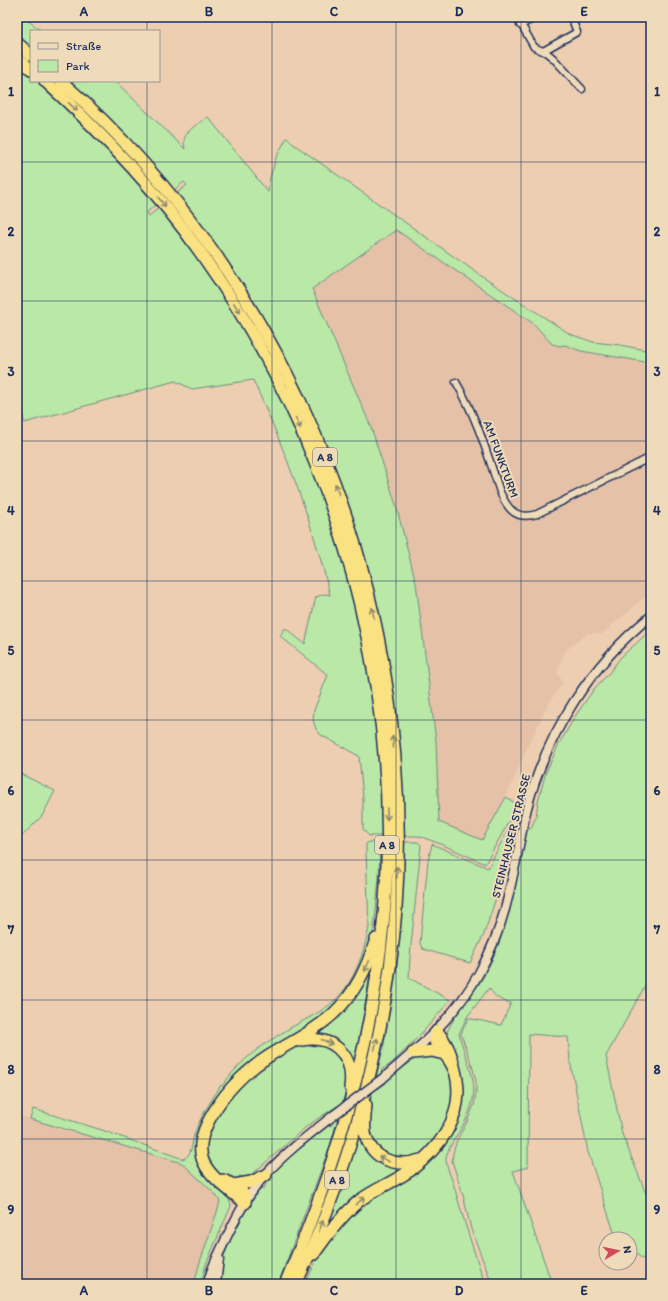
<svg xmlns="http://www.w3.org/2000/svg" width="668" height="1301" font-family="Itim,sans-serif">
<rect width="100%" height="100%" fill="#edceb0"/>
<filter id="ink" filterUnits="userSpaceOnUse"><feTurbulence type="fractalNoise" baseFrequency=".025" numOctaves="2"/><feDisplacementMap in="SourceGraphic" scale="8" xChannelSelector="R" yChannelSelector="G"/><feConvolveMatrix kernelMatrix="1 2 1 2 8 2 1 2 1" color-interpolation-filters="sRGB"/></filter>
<g filter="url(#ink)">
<!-- built -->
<path fill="#e5c1a8" d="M396,230L534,324L552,344L565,345L581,351L651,363V592L602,634L588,633L565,651L557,672L563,683L549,702L522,759L511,786L482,841L439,822L436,741L416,583L396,505L371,427L312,289Z
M17,1115L182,1163L215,1194L220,1201L218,1209L199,1265L194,1284H17Z"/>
<!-- green -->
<path fill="#bae8a6" stroke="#6a8c82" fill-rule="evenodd" d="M17,17H23L42,31H31V81H115L185,149C185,147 184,145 184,143C183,131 200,123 208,117L268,192L270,178L276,158L287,137L292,143L490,282L570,334L593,342L620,345L651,351V363L581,351L565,345L560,346L552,344L534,324L396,230L312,289L371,427L396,505L416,583L436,741L439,822L482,840L506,797L519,806L517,807L485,864C463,854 441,843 418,836H369L363,829V798L359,756L321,735L316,729L313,720L314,710L328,675L280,636L285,628L305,644L316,597L325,594L330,595C312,521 285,449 253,380L192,389L175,381L24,423L22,401L17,384ZM184,182L187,185L149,216L147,212Z
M651,630V975L606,1056L622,1134L651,1206V1262L641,1258L630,1247V1239H621L614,1232L588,1152L570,1061L568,1037L529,1034L528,1167L513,1171L552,1284H492L471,1229L463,1195L452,1161L453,1153L457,1140L467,1122L474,1105L476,1093V1081L473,1069L461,1034L468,1018L501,1025L511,1003C499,1000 496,998 489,988L467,1017L459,1034C469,1073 485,1086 462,1127C458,1134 446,1151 446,1159C446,1166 452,1179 454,1186C463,1219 474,1251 485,1284H305L321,1251L353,1210L434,1155L444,1145L458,1118L447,1032C456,1012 473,995 484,976C509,930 516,879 526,829H528L530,827L531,828L536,817L538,801L546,772L559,744L576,715L594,689L609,673L621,657Z
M17,772L55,791L42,816L17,841Z
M511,824L513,827L498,892L484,934L470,963L423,949L420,944L421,932L428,861L432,844L488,868Z
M369,842H380L379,878L375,920L371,945L362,970L333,1011L254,1062L197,1142L228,1193L225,1196L229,1199L231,1206L206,1264L201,1284H194L199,1265L218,1209L220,1201L215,1194L182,1163L30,1119L33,1109L102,1130L183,1159C192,1156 192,1143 194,1135C200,1117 211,1101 221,1085L222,1086C242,1058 263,1044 292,1027C306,1019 322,1012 334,1001C354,983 364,953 369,927L366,852V844Z
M404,842H418L421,845L410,956L409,978L450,1000C441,1012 393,1067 382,1069L378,1089L386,1083L385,1080L421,1055L443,1058L451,1071L453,1093L449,1118L433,1146L417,1158L405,1162L375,1149L371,1143L369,1106L383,1049L397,965L401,920Z
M371,967L362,1024L354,1063L310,1037Z
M302,1043H322L343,1058L347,1086L330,1146L278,1284H220L224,1256L233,1234L244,1214L258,1192L265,1187L267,1180L276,1169L296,1150L329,1123L330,1126L332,1125L337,1106L307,1126L257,1170C251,1175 247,1178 240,1176L234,1180L224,1177L215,1171L206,1158L205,1143L207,1135L224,1102L263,1064Z
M361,1129L367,1145L410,1165L325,1231Z"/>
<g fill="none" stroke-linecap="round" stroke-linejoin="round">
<!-- street casing -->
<g stroke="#1b2f5e" stroke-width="9">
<path id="street" d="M517,17L534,47L547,53L553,58L582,89
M520,25L538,17
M543,51L577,32L571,17
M456,382C477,418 487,453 500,492C508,510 516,520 537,514L651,457"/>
</g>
<!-- secondary casing -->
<g stroke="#1b2f5e" stroke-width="11">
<path id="secondary" d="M382,1079C419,1048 456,1016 479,973C490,953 499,931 505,909C514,876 519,842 527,808C547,733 590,665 651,616
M208,1284C210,1270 216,1260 222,1247C234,1221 247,1195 266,1174C286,1152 310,1134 334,1115
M216,1284L219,1259"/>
</g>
<!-- highway casing -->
<g stroke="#1b2f5e" stroke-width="14">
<path id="highway" d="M17,43L31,55
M17,58L31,69
M45,81C102,133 156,189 200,252C350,463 417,731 375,987C359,1090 326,1189 285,1284
M61,81C295,287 417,599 396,909C387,1037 350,1168 296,1284
M298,1041C330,1033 355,1053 350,1087
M413,1053L432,1051L444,1054
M366,1105C365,1114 364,1124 365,1133C371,1160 397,1168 420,1160
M223,1180C234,1185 246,1189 245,1203
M234,1185L251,1182L266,1175
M245,1203C232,1192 211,1178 204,1163C197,1149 202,1134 208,1122C222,1095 244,1072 269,1056C290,1042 314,1032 333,1014C355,994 367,968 376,939
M314,1254C327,1235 341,1216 359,1201C375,1189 394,1182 411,1170C439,1148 463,1118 457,1080C453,1059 450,1047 437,1031C430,1046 442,1049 449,1060C452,1064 454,1069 456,1074"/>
</g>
<!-- street -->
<use href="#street" stroke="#efdbb9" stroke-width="6"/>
<!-- secondary -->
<use href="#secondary" stroke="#efdbb9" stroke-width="8"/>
<!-- highway -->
<use href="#highway" stroke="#fae181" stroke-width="11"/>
<!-- secondary-bridge casing -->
<g stroke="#1b2f5e" stroke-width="11" stroke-linecap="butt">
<path id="secondary-bridge" d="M334,1115L382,1079"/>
</g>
<!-- secondary-bridge -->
<use href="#secondary-bridge" stroke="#efdbb9" stroke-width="8"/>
</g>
<!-- one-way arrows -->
<defs><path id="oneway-shaft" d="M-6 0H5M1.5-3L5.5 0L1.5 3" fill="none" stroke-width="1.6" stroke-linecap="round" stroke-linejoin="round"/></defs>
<g stroke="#8a8870">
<use href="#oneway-shaft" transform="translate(73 107) rotate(44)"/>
<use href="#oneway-shaft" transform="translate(162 202) rotate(50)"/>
<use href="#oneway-shaft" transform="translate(237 308) rotate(58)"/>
<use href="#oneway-shaft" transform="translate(298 423) rotate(65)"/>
<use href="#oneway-shaft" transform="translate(337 489) rotate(-109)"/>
<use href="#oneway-shaft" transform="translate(373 613) rotate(-102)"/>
<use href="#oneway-shaft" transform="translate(393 742) rotate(-95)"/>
<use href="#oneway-shaft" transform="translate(387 814) rotate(89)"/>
<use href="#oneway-shaft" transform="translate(397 872) rotate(-88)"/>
<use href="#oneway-shaft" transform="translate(367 966) rotate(114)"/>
<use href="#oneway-shaft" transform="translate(327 1042) rotate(24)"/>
<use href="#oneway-shaft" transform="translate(376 1044) rotate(-77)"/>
<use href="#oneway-shaft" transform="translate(384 1159) rotate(-152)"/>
<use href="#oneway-shaft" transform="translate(360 1201) rotate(-39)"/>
<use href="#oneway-shaft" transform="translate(321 1226) rotate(-68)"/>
</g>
</g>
<!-- grid -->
<path fill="none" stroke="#1b2f5e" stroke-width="1" stroke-opacity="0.55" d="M147,17V31M272,17V1284M396,17V1284M521,17V1284M147,81V1284M17,162H651M17,301H651M17,441H651M17,581H651M17,720H651M17,860H651M17,1000H651M17,1139H651"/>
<g text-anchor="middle" stroke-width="4" stroke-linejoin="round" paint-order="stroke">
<!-- shield labels -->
<g fill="#efdbb9" stroke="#5b6379" stroke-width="1">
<rect x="313" y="448" width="24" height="18" rx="3"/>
<rect x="375" y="836" width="24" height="18" rx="3"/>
<rect x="325" y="1171" width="24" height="18" rx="3"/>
</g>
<g font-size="11" font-weight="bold" fill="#1b2f5e">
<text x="325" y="461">A 8</text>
<text x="387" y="849">A 8</text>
<text x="337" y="1184">A 8</text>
</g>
<!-- street labels -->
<g font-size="12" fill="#1b2f5e" stroke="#efdbb9">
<text transform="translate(501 459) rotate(70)" y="4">AM FUNKTURM</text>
<text transform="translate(511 836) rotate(-76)" y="4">STEINHAUSER STRASSE</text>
</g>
</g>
<!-- margin -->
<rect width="668" height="1301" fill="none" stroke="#efdbb9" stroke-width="44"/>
<!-- legend -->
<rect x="30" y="30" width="130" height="52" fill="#efdbb9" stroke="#9a9695"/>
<rect x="38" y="43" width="20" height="6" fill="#efdbb9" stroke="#9a9695"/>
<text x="66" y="50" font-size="12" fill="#1b2f5e">Straße</text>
<rect x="38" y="60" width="20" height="12" fill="#bae8a6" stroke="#9a9695"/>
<text x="66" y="70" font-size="12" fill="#1b2f5e">Park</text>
<!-- north arrow -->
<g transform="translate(618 1251) rotate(81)"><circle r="19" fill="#efdbb9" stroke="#9a9695"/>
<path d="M0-3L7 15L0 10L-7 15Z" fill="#d1495b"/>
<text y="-6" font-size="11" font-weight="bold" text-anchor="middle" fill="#1b2f5e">N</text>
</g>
<rect x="22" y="22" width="624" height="1257" fill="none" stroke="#1b2f5e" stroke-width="1.5"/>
<g font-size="13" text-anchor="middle" font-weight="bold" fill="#1b2f5e">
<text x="84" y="16">A</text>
<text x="209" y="16">B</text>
<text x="334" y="16">C</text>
<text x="459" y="16">D</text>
<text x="584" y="16">E</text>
<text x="11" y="96">1</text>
<text x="657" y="96">1</text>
<text x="11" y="236">2</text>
<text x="657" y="236">2</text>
<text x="11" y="376">3</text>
<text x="657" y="376">3</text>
<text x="11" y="515">4</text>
<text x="657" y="515">4</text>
<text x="11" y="655">5</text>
<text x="657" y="655">5</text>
<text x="11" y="795">6</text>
<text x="657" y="795">6</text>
<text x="11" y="934">7</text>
<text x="657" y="934">7</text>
<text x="11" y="1074">8</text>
<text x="657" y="1074">8</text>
<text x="11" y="1214">9</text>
<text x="657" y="1214">9</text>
<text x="84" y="1295">A</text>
<text x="209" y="1295">B</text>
<text x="334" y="1295">C</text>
<text x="459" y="1295">D</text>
<text x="584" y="1295">E</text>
</g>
</svg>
